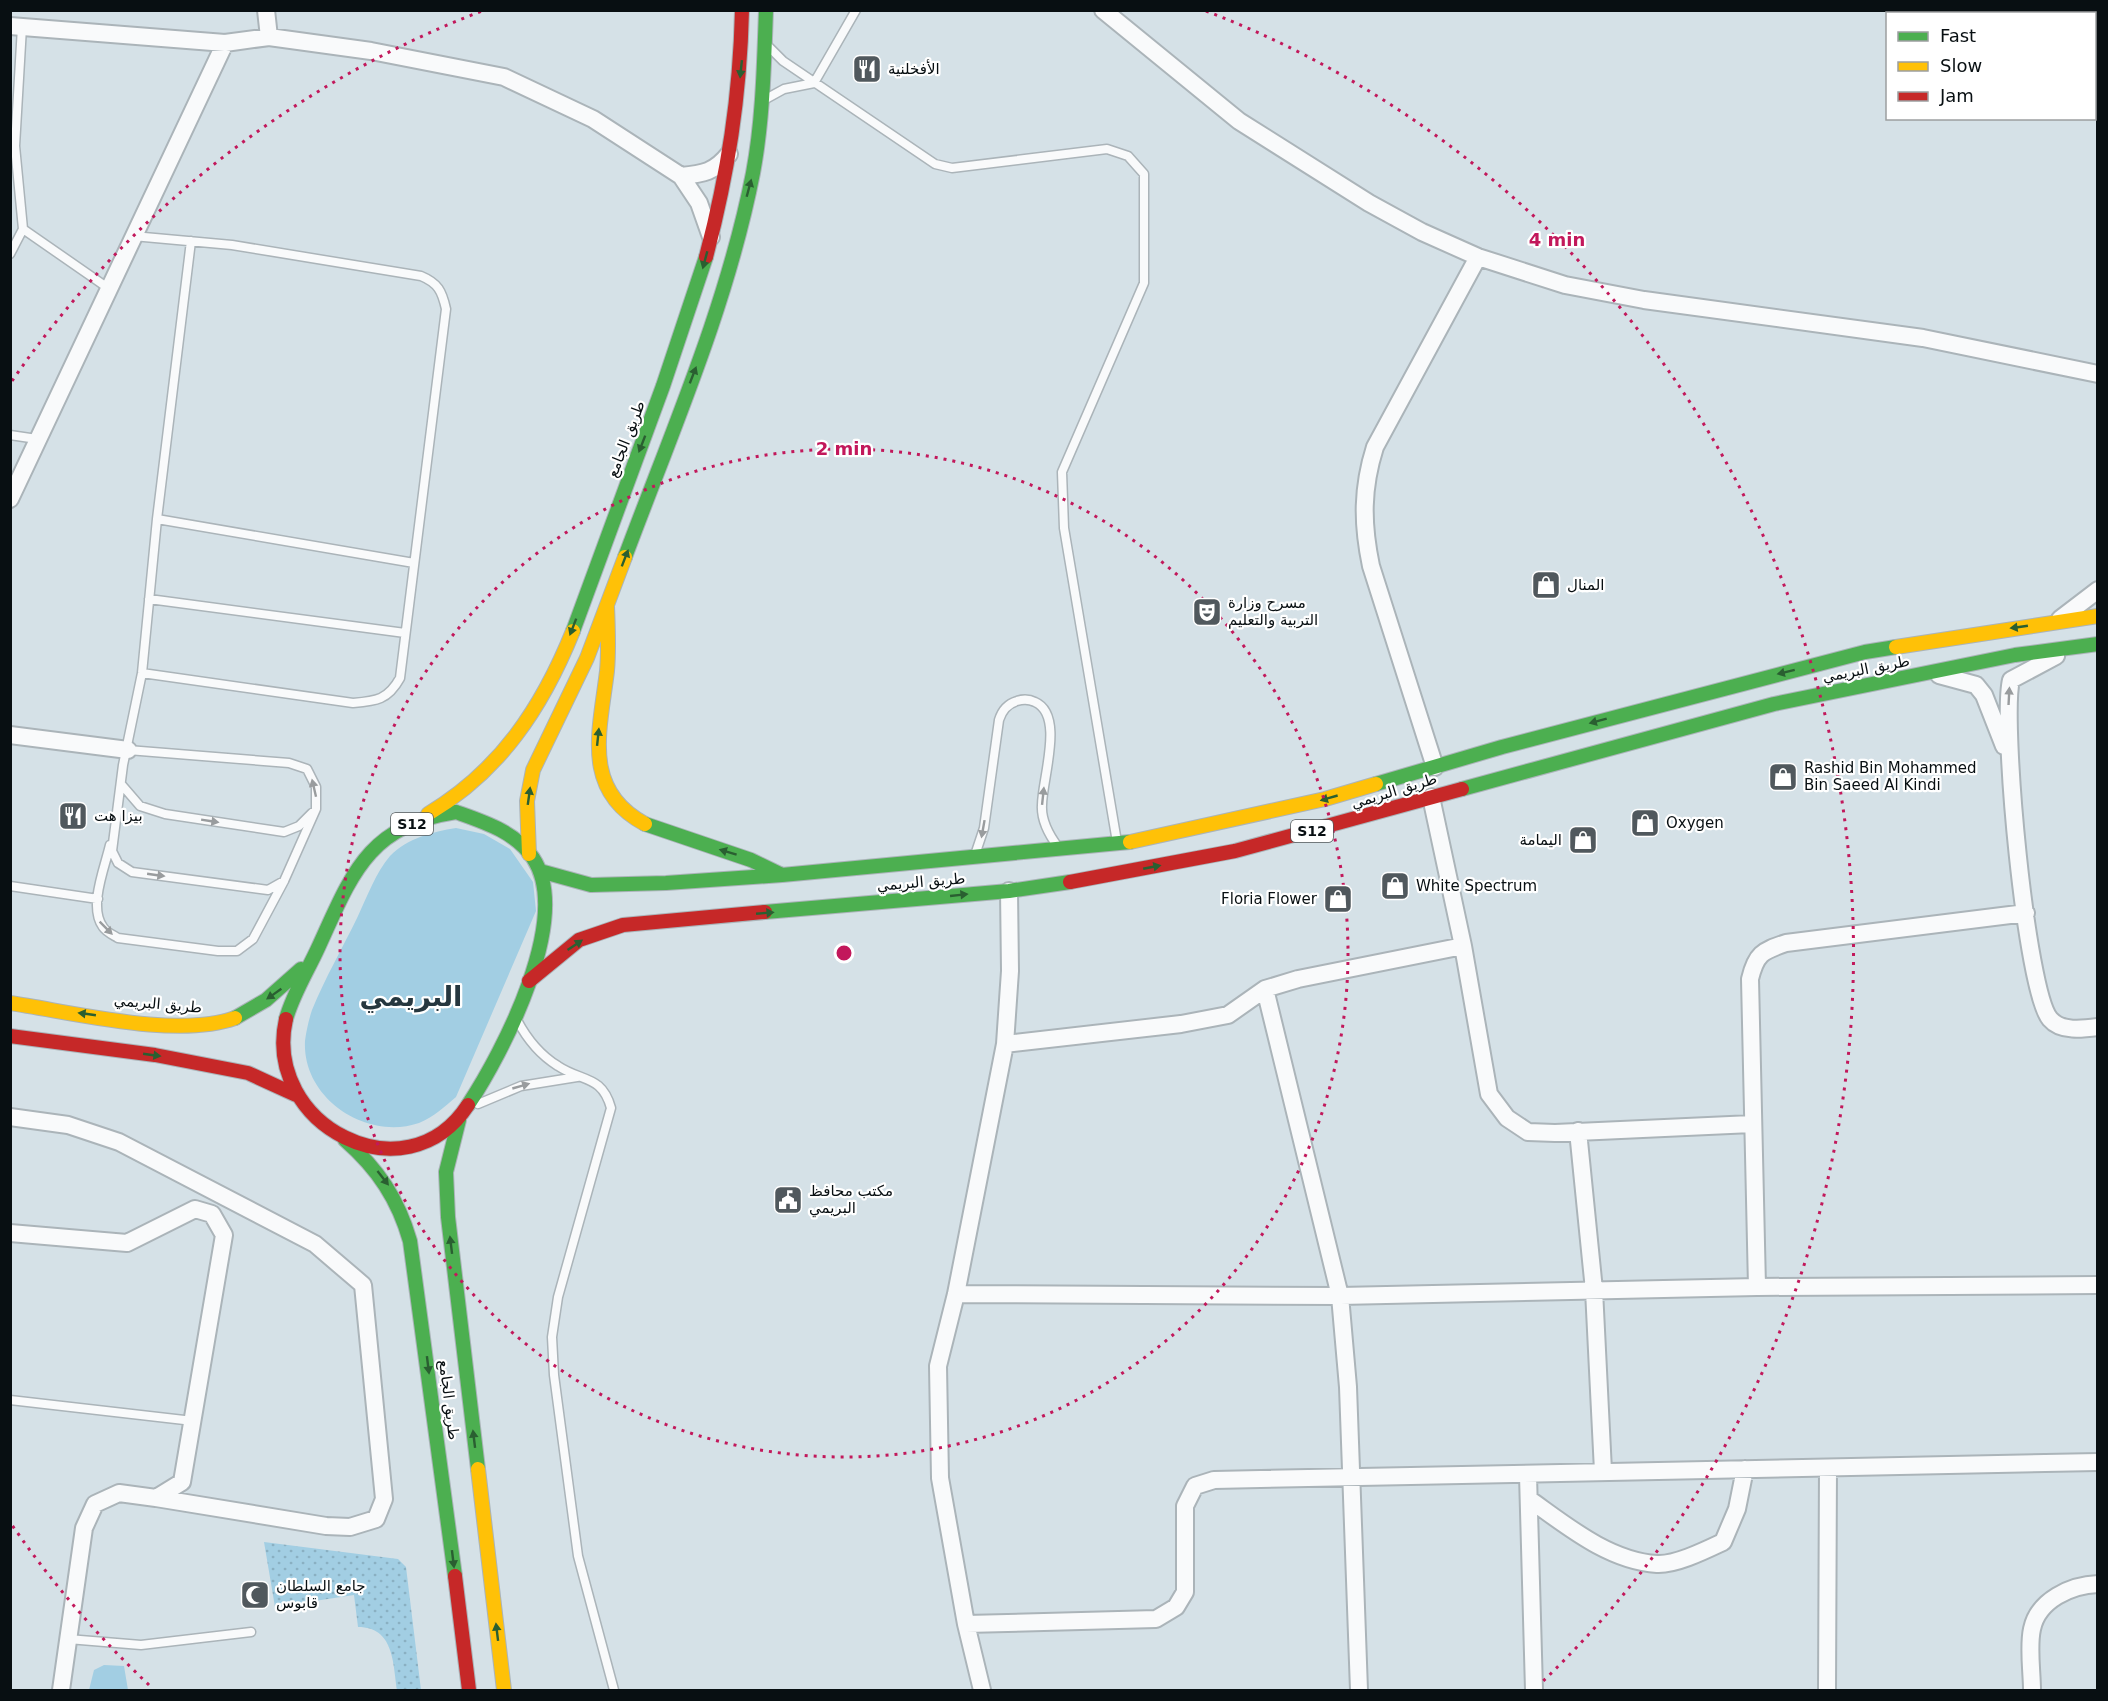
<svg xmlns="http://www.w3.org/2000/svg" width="2108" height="1701" font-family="'DejaVu Sans','Noto Sans Arabic',sans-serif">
<defs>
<pattern id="garden-dots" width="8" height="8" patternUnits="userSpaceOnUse" patternTransform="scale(1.5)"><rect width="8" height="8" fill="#a2cee3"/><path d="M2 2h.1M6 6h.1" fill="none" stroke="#8ab0c2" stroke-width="1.8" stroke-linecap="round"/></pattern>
</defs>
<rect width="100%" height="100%" fill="#d5e1e7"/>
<!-- grass -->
<path fill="#a2cee3" d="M456,828L484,834L510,849L533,882L536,911L456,1097C444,1107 434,1117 419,1123C367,1141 302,1099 305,1041C306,1032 309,1019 312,1010C325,978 343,947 358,916C367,897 376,872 390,856C408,838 432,832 456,828Z
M104,1665L124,1666L128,1690H89L94,1670Z"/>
<!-- garden -->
<path fill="url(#garden-dots)" d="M264,1542L398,1559L406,1567L421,1690H397C393,1663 394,1627 358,1627L354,1595L275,1607Z"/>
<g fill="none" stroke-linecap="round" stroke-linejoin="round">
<!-- lane casing -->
<g stroke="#abb4b9" stroke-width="11">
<path id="lane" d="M22,27L15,146L23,229L108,288
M767,45L783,61L935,164L952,168L1107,149L1128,156L1144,174V283L1062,472L1064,528L1117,842
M814,83L856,10
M764,100L784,89L814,83
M133,236L232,245L421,276C438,283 442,291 446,309L400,678C388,700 376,701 353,703L142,673
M191,241L157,519L142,673L123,765L112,851L118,863L132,872L268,890L284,881
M10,254L23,229
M10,435L37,439
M157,519L414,563
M149,599L405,633
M121,784L140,806L165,814L284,832L299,826L312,813
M110,845C105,867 88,907 103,927C106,932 113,935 118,938L218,951H237L253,939L284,881L316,809V787L307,769L289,763L128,750
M976,852L984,828L999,720C1002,710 1007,704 1017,701C1023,699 1029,699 1035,702C1065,715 1042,779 1042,805C1041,820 1049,835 1058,847
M10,886L98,899
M517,1020C527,1039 540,1055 558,1066C582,1082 602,1075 611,1108L558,1297L552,1337L554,1375L578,1556L614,1690
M478,1104L521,1086L577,1077
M10,1400L193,1421
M68,1639L141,1645L251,1632"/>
</g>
<!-- street casing -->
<g stroke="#abb4b9" stroke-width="20">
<path id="street" d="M266,10L269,37
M1103,10L1239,121L1369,203L1422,232L1478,257L1565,285L1644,300L1923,338L2098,374
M10,26L225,43L269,37L371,51L504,77L593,119L681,176L699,203L711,237
M681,176C703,174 715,172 729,154
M10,499L225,43
M2060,619L2098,590
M2056,656L2011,680C2001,722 2026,991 2050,1019C2061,1032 2083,1029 2098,1027
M1939,675L1976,685L1984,695L2004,746
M10,735L128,750
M1435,767L1371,566C1362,523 1362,488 1375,447L1478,257
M1431,797L1463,946L1489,1094L1507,1118L1528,1132L1555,1133L1752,1124
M1265,989L1340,1296L1348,1387L1359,1690
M1005,1044L1181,1024L1228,1015L1265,989L1298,979L1463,946
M10,1117L68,1125L119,1142L315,1244L363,1285L384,1499L376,1519L350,1527L326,1526L156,1498
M1578,1131L1594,1290L1603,1471
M10,1233L127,1243L195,1209L212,1214L224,1235L182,1482L156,1498L119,1493L95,1504L84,1528L61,1690
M1757,1287L1750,979C1756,954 1762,951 1786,943L2026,913
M956,1294L1340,1296L1757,1287L2098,1285
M1528,1475L1534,1690
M1529,1499C1567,1526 1609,1561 1657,1564C1676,1565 1706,1550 1723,1542L1737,1509L1745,1469
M966,1624L1156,1619L1176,1607L1185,1592V1506L1195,1486L1214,1480L2098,1462
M982,1690L966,1624L940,1478L938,1366L956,1294L1005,1044L1010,971L1009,891
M1827,1690L1828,1468
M2032,1690C2032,1672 2028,1647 2032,1629C2038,1600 2071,1585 2098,1584"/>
</g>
<!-- fast casing -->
<g stroke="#abb4b9" stroke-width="16">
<path id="fast" d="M625,557C672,431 727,306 753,173C763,120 764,64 766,10
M573,631L663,386L706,257
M1376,784L1502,747L1865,652L1896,647
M1462,789L1774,704L2015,655L2098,644
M456,812C484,822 516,832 533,858C573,918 503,1052 468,1105
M645,824L751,860L782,875
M540,871L591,885L666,883L782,875L1130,842
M765,912L1009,891L1070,882
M235,1018L266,1000L301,969
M286,1019C293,994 307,972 318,948C352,874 367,826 456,812
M459,1120L446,1172L448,1217L478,1469
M345,1140C378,1169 398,1199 410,1241L455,1576"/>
</g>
<!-- slow casing -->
<g stroke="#abb4b9" stroke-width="16">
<path id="slow" d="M607,606C608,628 609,650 607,671C600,730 581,790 645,824
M1896,647L2098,616
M428,814C500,771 542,708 573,631
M1130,842L1325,799L1376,784
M529,854L527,801L533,770L587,658L625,557
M10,1003C72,1012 177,1039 235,1018
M478,1469L504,1690"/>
</g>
<!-- jam casing -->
<g stroke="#abb4b9" stroke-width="16">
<path id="jam" d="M706,257C728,173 740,97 742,10
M1070,882L1235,851L1462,789
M529,981L579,940L623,925L765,912
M286,1019C262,1125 406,1200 468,1105
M10,1036L155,1055L248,1073L296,1095
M455,1576L469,1690"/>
</g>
<!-- lane -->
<use href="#lane" stroke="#f9fafb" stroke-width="8"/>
<!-- street -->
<use href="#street" stroke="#f9fafb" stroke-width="16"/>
<!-- fast -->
<use href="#fast" stroke="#4caf50" stroke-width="14"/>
<!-- slow -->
<use href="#slow" stroke="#ffc107" stroke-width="14"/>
<!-- jam -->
<use href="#jam" stroke="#c62828" stroke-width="14"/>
</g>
<!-- one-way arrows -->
<defs><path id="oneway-solid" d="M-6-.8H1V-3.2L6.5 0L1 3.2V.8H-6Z" transform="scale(1.5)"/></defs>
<g fill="#2a5f31">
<use href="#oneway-solid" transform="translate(741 69) rotate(96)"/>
<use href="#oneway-solid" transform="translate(749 188) rotate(-75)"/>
<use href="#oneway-solid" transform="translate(705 260) rotate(105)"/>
<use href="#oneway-solid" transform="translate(693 375) rotate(-69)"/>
<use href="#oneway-solid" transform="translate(642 444) rotate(111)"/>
<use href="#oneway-solid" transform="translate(625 558) rotate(-69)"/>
<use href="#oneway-solid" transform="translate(573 627) rotate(111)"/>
<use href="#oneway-solid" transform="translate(2019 627) rotate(172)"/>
<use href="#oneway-solid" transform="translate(1786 672) rotate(166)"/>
<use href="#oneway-solid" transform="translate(1598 721) rotate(165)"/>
<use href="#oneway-solid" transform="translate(598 737) rotate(-84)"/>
<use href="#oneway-solid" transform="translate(529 796) rotate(-82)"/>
<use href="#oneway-solid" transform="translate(1329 798) rotate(164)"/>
<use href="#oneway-solid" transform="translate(728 852) rotate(-163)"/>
<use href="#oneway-solid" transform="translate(1152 867) rotate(-11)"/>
<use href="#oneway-solid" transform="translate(959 895) rotate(-6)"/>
<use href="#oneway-solid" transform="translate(765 913) rotate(-5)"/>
<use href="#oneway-solid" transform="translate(575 945) rotate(-34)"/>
<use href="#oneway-solid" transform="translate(274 994) rotate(145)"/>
<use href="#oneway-solid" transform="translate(87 1014) rotate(-172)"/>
<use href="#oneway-solid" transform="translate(152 1055) rotate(8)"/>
<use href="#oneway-solid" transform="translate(383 1178) rotate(52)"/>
<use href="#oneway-solid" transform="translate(451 1245) rotate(-97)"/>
<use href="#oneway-solid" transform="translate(428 1365) rotate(83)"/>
<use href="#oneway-solid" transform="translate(474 1439) rotate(-97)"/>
<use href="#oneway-solid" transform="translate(453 1559) rotate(83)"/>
<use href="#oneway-solid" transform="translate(497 1632) rotate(-97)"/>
</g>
<g fill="#999c9e">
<use href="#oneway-solid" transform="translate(2009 696) rotate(-87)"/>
<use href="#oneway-solid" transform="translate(314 788) rotate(-103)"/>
<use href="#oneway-solid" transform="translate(1043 796) rotate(-84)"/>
<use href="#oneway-solid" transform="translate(210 821) rotate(9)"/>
<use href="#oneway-solid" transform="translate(983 829) rotate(100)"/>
<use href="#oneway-solid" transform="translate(156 875) rotate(8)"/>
<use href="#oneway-solid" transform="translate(106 928) rotate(45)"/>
<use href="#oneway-solid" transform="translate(521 1086) rotate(-16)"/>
</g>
<!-- distance rings -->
<g fill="none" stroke="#c2185b" stroke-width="3" stroke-dasharray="3 6">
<circle cx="844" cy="953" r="504"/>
<path d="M149 1685A1009 1009 0 0 1 12 1525M12 381A1009 1009 0 0 1 482 11M1206 11A1009 1009 0 0 1 1539 1685"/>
</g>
<!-- icons -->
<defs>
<g id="restaurant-square" transform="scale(1.5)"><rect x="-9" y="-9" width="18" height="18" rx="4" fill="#50585d" stroke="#fff"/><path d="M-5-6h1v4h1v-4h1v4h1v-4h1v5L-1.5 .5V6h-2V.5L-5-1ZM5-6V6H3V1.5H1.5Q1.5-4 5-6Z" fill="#fff"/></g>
<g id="shop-square" transform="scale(1.5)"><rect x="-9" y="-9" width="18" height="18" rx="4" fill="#50585d" stroke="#fff"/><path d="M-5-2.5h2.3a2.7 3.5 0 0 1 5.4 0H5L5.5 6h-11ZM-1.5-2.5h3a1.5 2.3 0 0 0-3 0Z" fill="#fff"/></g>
<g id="theatre-square" transform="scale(1.5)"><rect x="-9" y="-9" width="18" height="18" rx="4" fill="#50585d" stroke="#fff"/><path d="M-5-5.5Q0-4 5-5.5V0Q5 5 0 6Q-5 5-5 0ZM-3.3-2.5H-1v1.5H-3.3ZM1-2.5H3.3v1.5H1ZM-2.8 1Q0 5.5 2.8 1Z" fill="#fff"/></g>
<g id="civic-square" transform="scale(1.5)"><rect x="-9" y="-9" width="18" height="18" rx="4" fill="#50585d" stroke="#fff"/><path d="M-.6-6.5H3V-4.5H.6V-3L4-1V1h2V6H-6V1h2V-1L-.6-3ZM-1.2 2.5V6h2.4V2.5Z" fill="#fff"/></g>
<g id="mosque-square" transform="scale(1.5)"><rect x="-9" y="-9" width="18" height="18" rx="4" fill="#50585d" stroke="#fff"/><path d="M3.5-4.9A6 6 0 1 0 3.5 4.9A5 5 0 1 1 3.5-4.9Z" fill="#fff"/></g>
</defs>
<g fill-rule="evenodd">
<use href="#restaurant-square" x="867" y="69"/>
<use href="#shop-square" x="1546" y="585"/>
<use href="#theatre-square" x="1207" y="612"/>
<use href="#shop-square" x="1783" y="777"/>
<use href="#restaurant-square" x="73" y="816"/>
<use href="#shop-square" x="1645" y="823"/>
<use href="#shop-square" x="1583" y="840"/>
<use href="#shop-square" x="1395" y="886"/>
<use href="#shop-square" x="1338" y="899"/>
<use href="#civic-square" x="788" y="1200"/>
<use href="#mosque-square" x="255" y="1595"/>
</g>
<g text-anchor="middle" stroke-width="4.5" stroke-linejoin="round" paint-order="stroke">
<!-- shield labels -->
<g fill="#fff" stroke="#525759" stroke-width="1.5">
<rect x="391" y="813" width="42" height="22" rx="4.5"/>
<rect x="1291" y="820" width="42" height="22" rx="4.5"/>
</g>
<g font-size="14" font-weight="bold" fill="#080f12">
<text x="412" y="829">S12</text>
<text x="1312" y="836">S12</text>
</g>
<!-- poi labels -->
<g font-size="15" fill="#080f12" stroke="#fff" text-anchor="start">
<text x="888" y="74">الأفخلنية</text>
<text x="1567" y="590">المنال</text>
<text x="1228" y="608">مسرح وزارة<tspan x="1228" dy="17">التربية والتعليم</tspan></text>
<text x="1804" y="773">Rashid Bin Mohammed<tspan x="1804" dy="17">Bin Saeed Al Kindi</tspan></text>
<text x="94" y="821">بيزا ه‍ت</text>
<text x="1666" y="828">Oxygen</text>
<text x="1562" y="845" text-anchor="end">اليمامة</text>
<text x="1416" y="891">White Spectrum</text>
<text x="1317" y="904" text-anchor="end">Floria Flower</text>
<text x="809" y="1196">مكتب محافظ<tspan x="809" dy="17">البريمي</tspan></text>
<text x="276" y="1591">جامع السلطان<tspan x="276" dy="17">قابوس</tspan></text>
</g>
<!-- street labels -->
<g font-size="15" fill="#080f12" stroke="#fff">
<text transform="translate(626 439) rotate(-69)" y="5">طريق الجامع</text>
<text transform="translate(1866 669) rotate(-11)" y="5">طريق البريمي</text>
<text transform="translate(1394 791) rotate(-17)" y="5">طريق البريمي</text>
<text transform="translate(921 882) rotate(-5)" y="5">طريق البريمي</text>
<text transform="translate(158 1004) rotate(5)" y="5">طريق البريمي</text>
<text transform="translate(449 1400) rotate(83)" y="5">طريق الجامع</text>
</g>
<!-- town labels -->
<g font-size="27" font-weight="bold" fill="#26373f" stroke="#fff">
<text x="411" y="1006">البريمي</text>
</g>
</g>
<circle cx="844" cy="953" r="9" fill="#c2185b" stroke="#fff" stroke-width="3"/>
<g font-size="18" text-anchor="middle" font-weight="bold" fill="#c2185b" stroke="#fff" stroke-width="4.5" stroke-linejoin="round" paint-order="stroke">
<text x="1557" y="246">4 min</text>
<text x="844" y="455">2 min</text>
</g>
<!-- border -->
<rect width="2108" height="1701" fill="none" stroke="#080f12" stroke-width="24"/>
<!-- legend -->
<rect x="1886" y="12" width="210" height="108" fill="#ffffff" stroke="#9c9fa0" stroke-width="1.5"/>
<rect x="1898" y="32" width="30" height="9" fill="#4caf50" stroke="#9c9fa0" stroke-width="1.5"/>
<text x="1940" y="42" font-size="18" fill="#080f12">Fast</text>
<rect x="1898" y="62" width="30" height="9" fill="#ffc107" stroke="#9c9fa0" stroke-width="1.5"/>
<text x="1940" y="72" font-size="18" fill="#080f12">Slow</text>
<rect x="1898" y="92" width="30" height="9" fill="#c62828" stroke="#9c9fa0" stroke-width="1.5"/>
<text x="1940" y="102" font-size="18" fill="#080f12">Jam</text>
</svg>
